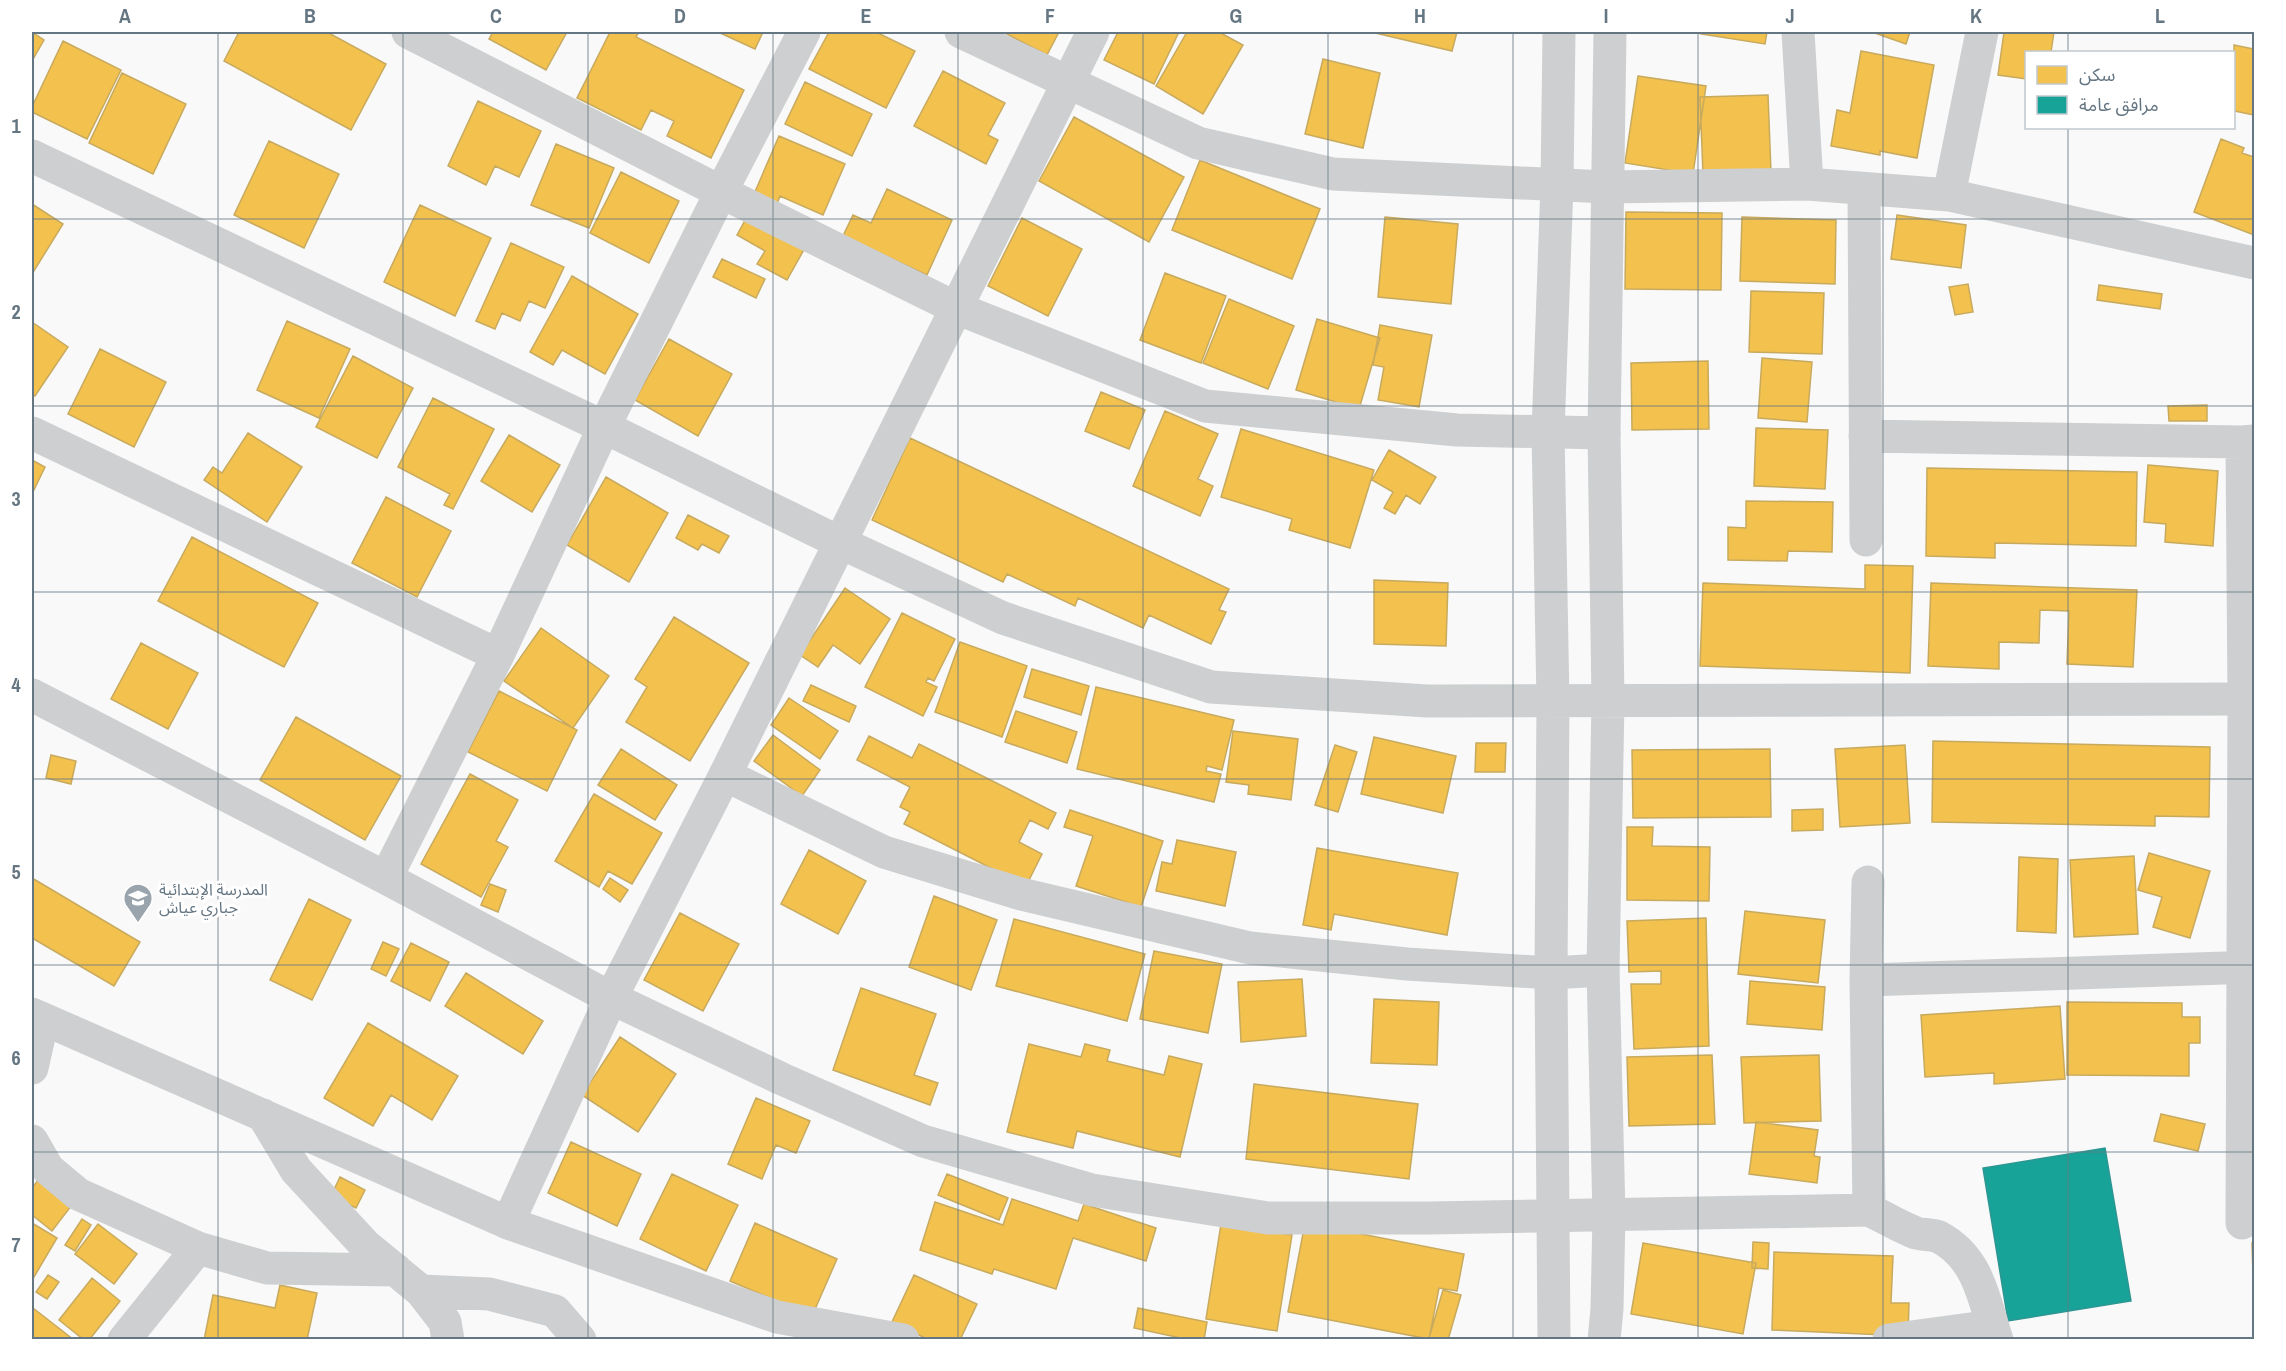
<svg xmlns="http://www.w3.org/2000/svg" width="2286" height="1371" font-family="'Archivo Narrow','Noto Sans Arabic',sans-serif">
<rect width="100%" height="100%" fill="#f9f9f9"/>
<!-- homes -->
<path fill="#f2c14e" stroke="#c8aa5e" stroke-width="1.5" d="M32,32L44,40L32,61Z
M239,32H327L386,64L351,130L224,61Z
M493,32H567L546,70L489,39Z
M610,32H639L636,37L744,90L711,158L667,136L674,121L651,110L641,130L577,98Z
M718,32H763L755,49Z
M829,32H876L915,51L886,108L809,69Z
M1003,32H1059L1047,55Z
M1118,32H1179L1154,84L1104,60Z
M1187,32H1219L1243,45L1203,114L1156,86Z
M1371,32H1457L1452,51Z
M1702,32H1767L1765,44L1701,34Z
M1872,32H1910L1906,44Z
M2004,32H2054L2051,52H2026V79L1998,75Z
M63,41L121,70L87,139L32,112V107Z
M2234,45L2254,49V115L2234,111Z
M1861,51L1934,65L1917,158L1880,151V155L1831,146L1837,110L1850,113Z
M1323,59L1380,73L1363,148L1305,134Z
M943,71L1005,103L988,135L998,140L986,164L914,126Z
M122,73L186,104L153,174L89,143Z
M1638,76L1706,86L1693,174L1625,163Z
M805,82L872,114L852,156L785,124Z
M1768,95L1771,172L1703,174L1700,97Z
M478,101L541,131L519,177L495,166L486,185L448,166Z
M1074,117L1184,177L1149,242L1039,181Z
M779,136L845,164L823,215L780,196L777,204L754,194Z
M2221,139L2244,148L2242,153L2254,157V235L2194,212Z
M269,141L339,174L304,248L234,215Z
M556,144L614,168L589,228L531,205Z
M1200,160L1320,209L1292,279L1172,230Z
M621,172L679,201L649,263L590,233Z
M887,189L952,220L927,275L843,236L853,215L871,223Z
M32,204L63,224L32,274Z
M420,205L491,238L455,316L384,282Z
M1626,212L1722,213L1721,290L1625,289Z
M748,215L806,246L787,280L757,264L765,251L737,235Z
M1897,215L1966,225L1961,268L1891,259Z
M1385,217L1458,224L1451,304L1378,297Z
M1742,217L1836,220L1835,284L1740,281Z
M1022,218L1082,249L1048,316L988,286Z
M511,243L564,267L545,308L529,301L520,321L502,313L495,329L476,321Z
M722,259L765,279L756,298L713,277Z
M1165,273L1226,296L1201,363L1140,340Z
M572,276L638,314L605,374L562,350L553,365L530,352Z
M1968,284L1973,312L1955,315L1949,287Z
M2099,285L2162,294L2160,309L2097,300Z
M1751,291L1824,293L1822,354L1749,352Z
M1229,299L1294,326L1268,389L1203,363Z
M1317,319L1380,338L1359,409L1296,390Z
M287,321L350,349L319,418L257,390Z
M32,322L68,347L35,396L32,394Z
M1380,325L1432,335L1419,407L1378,400L1384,367L1373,365Z
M669,339L732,374L698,436L635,400Z
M100,349L166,382L134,447L68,414Z
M353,356L413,388L377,458L316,427Z
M1762,358L1812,362L1807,422L1758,418Z
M1708,361L1709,429L1632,430L1631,363Z
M1101,392L1145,410L1129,449L1085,431Z
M433,398L494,429L453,509L444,505L450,494L398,467Z
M2207,405V421H2169L2168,406Z
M1165,411L1218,434L1198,479L1213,486L1200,516L1133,486Z
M1756,428L1828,430L1825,489L1754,486Z
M1241,429L1374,470L1350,548L1289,530L1292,519L1221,497Z
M248,433L302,467L267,522L204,480L213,467L222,473Z
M509,435L560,465L532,512L481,481Z
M910,438L1229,589L1219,610L1226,612L1211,644L1149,615L1143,628L1078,598L1075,606L1007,574L1003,582L872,520Z
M1389,450L1436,477L1420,504L1406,495L1395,514L1384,508L1393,492L1372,480Z
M32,460L45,467L32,494Z
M2148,465L2218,471L2213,546L2165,542L2166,524L2144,522Z
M1927,468L2137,472L2136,546L1995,543V558L1926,556Z
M606,477L668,513L629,582L567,545Z
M386,497L451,531L417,597L352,563Z
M1746,501L1833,502L1832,552L1788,551L1787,561L1728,560V527L1746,528Z
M688,515L729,536L719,553L702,544L698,550L676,538Z
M192,537L318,603L284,667L158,601Z
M1865,565L1913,566L1910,673L1700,666L1703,583L1865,589Z
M1374,580L1448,583L1446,646L1374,644Z
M1931,583L2137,590L2133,667L2067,664L2069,611L2040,610L2039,643L1999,642V669L1928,666Z
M845,588L890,619L860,664L833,645L818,667L800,655Z
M902,613L955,639L934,681L928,678L926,682L937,687L923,716L865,687Z
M674,617L749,663L690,761L626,722L647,687L635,679Z
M541,628L609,676L573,728L504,681Z
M960,642L1027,666L1002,737L935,712Z
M141,643L198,673L168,729L111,699Z
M1032,669L1089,686L1081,715L1024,697Z
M811,685L856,706L849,722L803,701Z
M1096,687L1234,720L1222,770L1207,766L1206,771L1221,774L1214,802L1077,769Z
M499,691L577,730L547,791L468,752Z
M789,698L838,731L820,759L771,725Z
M1016,711L1077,732L1067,763L1005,742Z
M296,717L401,776L365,840L260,780Z
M1233,731L1298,739L1291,800L1248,794L1249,785L1226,782Z
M773,735L820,770L802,796L754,761Z
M869,736L912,758L919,744L1056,813L1048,829L1030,820L1019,842L1042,854L1026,886L904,824L910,812L900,807L910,787L857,760Z
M1374,737L1456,756L1443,813L1361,794Z
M1933,741L2210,747L2209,817L2155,816V826L1932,822Z
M1476,743H1506L1505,772H1475Z
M1335,745L1357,752L1338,812L1315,805Z
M1905,745L1910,823L1840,827L1835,749Z
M621,749L677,785L655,820L598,785Z
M1770,749L1771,817L1633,818L1632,750Z
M51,755L76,761L71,784L46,778Z
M470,774L518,800L496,841L508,847L481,897L421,864Z
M594,794L662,833L632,884L608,871L599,887L555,861Z
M1823,809V830L1792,831V810Z
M1070,810L1163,841L1141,907L1076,886L1093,836L1064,827Z
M1627,827H1653L1652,846L1710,847L1709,901L1627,900Z
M1177,840L1236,852L1225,906L1156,891L1162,862L1172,864Z
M1317,848L1458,873L1447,935L1334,914L1331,930L1303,925Z
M809,850L866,881L838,934L781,904Z
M2149,853L2210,871L2190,938L2153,927L2162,897L2138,890Z
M2134,856L2138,934L2074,937L2070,860Z
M2019,857L2058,859L2056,933L2017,931Z
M32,878L140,942L114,986L32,938Z
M610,878L628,890L620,902L603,889Z
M490,884L506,890L498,912L481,905Z
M934,896L997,920L971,990L909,967Z
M309,899L351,920L312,1000L270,980Z
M1745,911L1825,920L1818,983L1738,974Z
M680,913L739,944L703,1011L644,980Z
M1706,918L1709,1046L1634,1049L1631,984H1661V971L1629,972L1627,921Z
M1014,919L1145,954L1127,1021L996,986Z
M383,942L399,949L386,976L371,969Z
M411,943L449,962L430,1001L391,981Z
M1154,951L1222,964L1208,1033L1140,1019Z
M466,973L543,1021L523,1054L445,1006Z
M1302,979L1306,1036L1241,1042L1238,982Z
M1750,981L1825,987L1822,1030L1747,1024Z
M861,988L936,1014L914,1075L938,1083L930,1105L833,1070Z
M1374,999L1439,1002L1437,1065L1371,1063Z
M2067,1002L2182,1003V1017H2200V1043H2189V1076L2067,1075Z
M2060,1006L2065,1079L1994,1084V1073L1925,1077L1921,1015Z
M368,1023L458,1076L432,1120L391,1095L373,1126L324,1098Z
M620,1037L676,1074L638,1132L582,1095Z
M1029,1044L1081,1057L1085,1044L1110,1050L1107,1061L1164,1075L1169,1056L1202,1064L1180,1157L1077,1131L1073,1148L1007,1132Z
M1712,1055L1715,1124L1629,1126L1627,1057Z
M1819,1055L1821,1121L1744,1123L1741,1057Z
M1254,1084L1418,1104L1409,1179L1246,1159Z
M756,1098L810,1121L796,1153L776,1145L762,1179L728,1164Z
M2161,1114L2205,1124L2198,1151L2154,1141Z
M1756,1122L1818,1130L1814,1156L1820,1157L1817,1183L1749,1174Z
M571,1142L641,1174L617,1226L548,1193Z
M672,1174L738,1205L706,1271L640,1239Z
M947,1174L1008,1198L999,1220L938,1195Z
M340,1177L365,1190L356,1208L331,1196Z
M39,1179L72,1205L52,1231L32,1215V1188Z
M1012,1199L1078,1221L1084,1204L1156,1228L1146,1261L1073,1238L1056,1289L994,1269L992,1274L920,1250L935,1202L1003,1225Z
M82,1219L91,1225L75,1251L65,1245Z
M32,1223L57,1238L34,1277L32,1275Z
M755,1223L837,1259L812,1316L730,1281Z
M1305,1223L1464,1254L1457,1291L1439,1288L1429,1339L1288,1312Z
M98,1224L137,1254L114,1284L75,1254Z
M1221,1224L1292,1235L1277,1331L1206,1319Z
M1753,1242L1769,1243L1768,1269L1752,1268Z
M1643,1243L1756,1263L1743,1334L1631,1314Z
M2252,1243H2254V1307Z
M1774,1252L1893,1256L1891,1303H1909L1908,1336L1772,1330Z
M48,1275L59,1282L47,1299L36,1292Z
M914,1275L977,1304L960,1340H929L892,1322Z
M92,1278L120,1301L89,1340H84L59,1320Z
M280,1285L317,1293L307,1340H204L213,1295L275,1308Z
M1443,1290L1461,1295L1448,1340H1435L1429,1338Z
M33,1308L74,1340H32V1310Z
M1138,1308L1207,1322L1204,1340H1190L1134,1328Z"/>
<!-- public -->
<path fill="#17a398" stroke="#2e9692" stroke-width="1.5" d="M2105,1148L2131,1301L2008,1321L1983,1168Z"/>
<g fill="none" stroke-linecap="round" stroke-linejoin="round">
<!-- minor -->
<path stroke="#cecfd0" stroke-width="33" d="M408,32L721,192L956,308L1205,406L1457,430L1604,433
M961,32L1198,143L1333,174L1606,187L1807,184L1949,195L2254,263
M1798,32L1807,184
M1864,190L1866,540
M1949,195L1982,32
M32,433L498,655
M1865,436L2242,442L2254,441
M2242,442L2244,699L2242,1223
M32,695L386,878L611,998L782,1079L923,1141L1092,1190L1268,1218H1430L1869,1210C1884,1217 1900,1227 1916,1233C1923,1235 1932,1234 1939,1237C1979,1258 1984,1300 1997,1340
M725,775L884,852L1021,894L1250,948L1407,964L1551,973L1603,970
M386,878L498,655L604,427L721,192L804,32
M1868,882L1866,980L1869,1210
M1866,980L2254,967
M32,1014L508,1223L777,1317L903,1340
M32,1068L43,1019
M263,1115L296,1170L365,1245L421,1291L445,1322L448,1340
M32,1141L48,1169L78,1194L198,1248L267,1268L396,1270
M421,1291L489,1294L555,1311L580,1340
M124,1340L198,1248
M1889,1340L1992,1326"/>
<!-- tertiary -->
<path stroke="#cecfd0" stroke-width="33" d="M32,156L604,427L839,542L1003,618L1211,687L1427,701L2254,699
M508,1223L611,998L725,775L1093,32
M1554,1340L1551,973L1553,702L1548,432L1557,185L1559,32
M1604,1340L1607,1309L1609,1215L1603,970L1608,701L1604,433L1610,32"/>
</g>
<!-- grid -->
<path fill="none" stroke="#657683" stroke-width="1.5" stroke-opacity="0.55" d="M218,32V1340M403,32V1340M588,32V1340M773,32V1340M958,32V1340M1143,32V1340M1328,32V1340M1513,32V1340M1698,32V1340M1883,32V1340M2068,32V52M2068,128V1340M32,219H2254M32,406H2254M32,592H2254M32,779H2254M32,965H2254M32,1152H2254"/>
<!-- icons -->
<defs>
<g id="school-pin" transform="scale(1.5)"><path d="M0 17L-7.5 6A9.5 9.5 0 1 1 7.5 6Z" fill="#99a4ac" stroke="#fff"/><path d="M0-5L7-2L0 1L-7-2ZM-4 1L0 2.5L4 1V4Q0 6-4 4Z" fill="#fff"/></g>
</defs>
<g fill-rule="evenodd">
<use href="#school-pin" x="138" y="898"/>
</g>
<g text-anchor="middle" stroke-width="6" stroke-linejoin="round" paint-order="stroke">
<!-- poi labels -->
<g font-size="16" fill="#657683" stroke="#fff" text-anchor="start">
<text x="159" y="895">المدرسة الإبتدائية<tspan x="159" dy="18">جباري عياش</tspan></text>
</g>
</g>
<!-- border -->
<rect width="2286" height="1371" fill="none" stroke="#ffffff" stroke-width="66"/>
<!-- legend -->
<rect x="2025" y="51" width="210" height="78" fill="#ffffff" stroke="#c1c8cd" stroke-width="1.5"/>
<rect x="2037" y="66" width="30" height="18" fill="#f2c14e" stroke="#c1c8cd" stroke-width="1.5"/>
<text x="2079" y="81" font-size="18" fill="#657683">سكن</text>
<rect x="2037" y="96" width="30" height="18" fill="#17a398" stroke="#c1c8cd" stroke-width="1.5"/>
<text x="2079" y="111" font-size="18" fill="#657683">مرافق عامة</text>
<rect x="33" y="33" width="2220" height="1305" fill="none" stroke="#657683" stroke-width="2"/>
<g font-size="20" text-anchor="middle" font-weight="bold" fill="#657683">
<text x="125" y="23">A</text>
<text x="310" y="23">B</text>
<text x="496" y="23">C</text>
<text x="680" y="23">D</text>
<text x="866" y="23">E</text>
<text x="1050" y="23">F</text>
<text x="1236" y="23">G</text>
<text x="1420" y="23">H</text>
<text x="1606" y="23">I</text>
<text x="1790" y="23">J</text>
<text x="1976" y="23">K</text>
<text x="2160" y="23">L</text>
<text x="16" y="133">1</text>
<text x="16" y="319">2</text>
<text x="16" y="506">3</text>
<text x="16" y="692">4</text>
<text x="16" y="879">5</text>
<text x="16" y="1065">6</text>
<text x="16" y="1252">7</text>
</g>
</svg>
